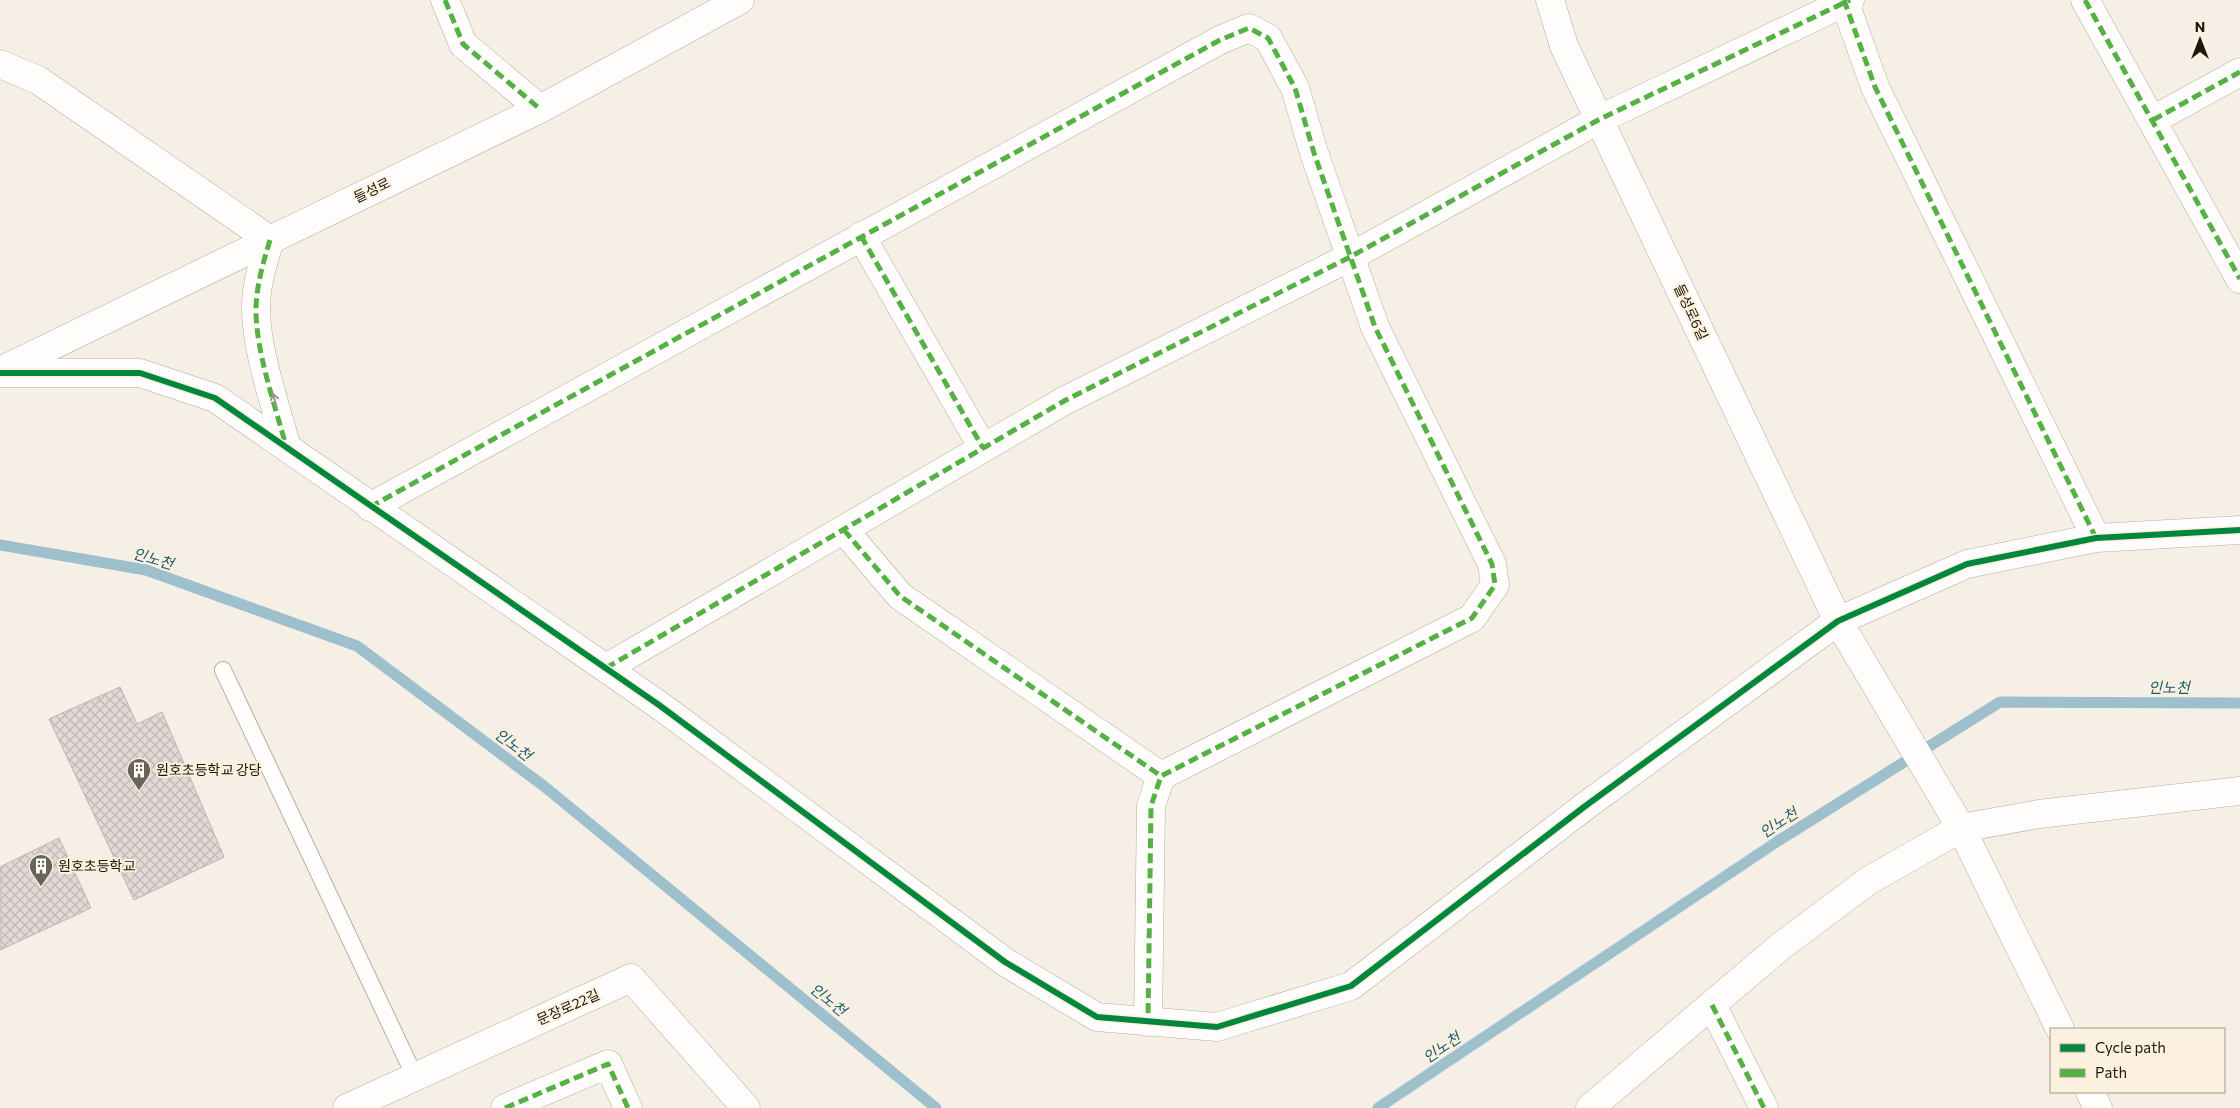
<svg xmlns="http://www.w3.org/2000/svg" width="2240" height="1108" font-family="Commissioner,'Noto Sans KR',sans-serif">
<defs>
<pattern id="building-cross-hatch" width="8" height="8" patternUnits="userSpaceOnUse" patternTransform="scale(1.25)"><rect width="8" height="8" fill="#e2d8d6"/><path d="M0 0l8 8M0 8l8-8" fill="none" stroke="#c1b9b6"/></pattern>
</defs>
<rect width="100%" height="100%" fill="#f6efe5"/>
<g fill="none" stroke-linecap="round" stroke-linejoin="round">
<!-- stream -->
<path stroke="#9dc0cc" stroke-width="11" d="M0,545L146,570L357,646L545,787L936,1108
M1378,1108L1778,841L2000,702L2240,703"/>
</g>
<!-- building -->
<path fill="url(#building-cross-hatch)" stroke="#beb5b2" d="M120,687L137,724L162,712L224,857L134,900L49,719Z
M59,838L91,908L0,950V867Z"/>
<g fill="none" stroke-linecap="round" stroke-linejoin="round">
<!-- lane casing -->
<g stroke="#b4ada4" stroke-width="18">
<path id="lane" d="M223,670L415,1077"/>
</g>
<!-- street casing -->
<g stroke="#b4ada4" stroke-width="29">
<path id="street" d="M445,0L463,44L540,109
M1550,0L1564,46L1838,621L1961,828L2060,1029
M1844,0L1875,87L2096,538
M2085,0L2240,279
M0,64L38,80L270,240C263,263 256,284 256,308C256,352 276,406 287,448
M2153,120L2240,72
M861,236L983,448
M0,373H140L215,398L659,705L1005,962L1097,1017L1217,1027L1351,986L1584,807L1838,621L1967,564L2096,538L2240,530
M370,507L1220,40L1249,28L1268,38L1295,88L1314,153L1375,327L1492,564L1495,585L1472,618L1161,776L1151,806L1148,1022
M844,530L900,596L1161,776
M606,668L1064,401L1350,257L1600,119L1850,0
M1712,1005L1764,1108
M2090,1092L2098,1108
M347,1108L631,978L746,1108
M505,1108L608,1064L628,1108
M1590,1108L1781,946L1868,881L1961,828L2039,814L2240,791"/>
</g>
<!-- secondary casing -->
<g stroke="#b4ada4" stroke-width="29">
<path id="secondary" d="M0,371L540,109L740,0"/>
</g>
<!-- lane -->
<use href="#lane" stroke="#fefdfb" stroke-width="16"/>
<!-- street -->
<use href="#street" stroke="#fefdfb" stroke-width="28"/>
<!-- secondary -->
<use href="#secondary" stroke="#fefdfb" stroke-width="28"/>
<!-- quiet -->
<path stroke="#55b144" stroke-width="5" stroke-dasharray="10 5" stroke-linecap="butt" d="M445,0L463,44L540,109
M1844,0L1875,87L2096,538
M2085,0L2240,279
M2153,120L2240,72
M861,236L983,448
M270,240C263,263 257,284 256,307C255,349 275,405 286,446
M370,507L1220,40L1249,28L1268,38L1295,88L1314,153L1375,327L1492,564L1495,585L1472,618L1161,776L1151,806L1148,1022
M844,530L900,596L1161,776
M606,668L1064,401L1350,257L1600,119L1850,0
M1712,1005L1764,1108
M505,1108L608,1064L628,1108"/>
<!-- cycleway casing -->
<g stroke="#fcf0df" stroke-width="9">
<path id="cycleway" d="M0,373H140L215,398L659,705L1005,962L1097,1017L1217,1027L1351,986L1584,807L1838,621L1967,564L2096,538L2240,530"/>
</g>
<!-- cycleway -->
<use href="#cycleway" stroke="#00873e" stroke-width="6"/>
</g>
<!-- one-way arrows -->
<defs><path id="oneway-shaft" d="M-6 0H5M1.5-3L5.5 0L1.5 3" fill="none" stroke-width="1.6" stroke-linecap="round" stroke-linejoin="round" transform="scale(1.25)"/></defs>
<use stroke="#99968f" href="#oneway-shaft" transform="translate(275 401) rotate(-104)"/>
<!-- icons -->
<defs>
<g id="building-pin" transform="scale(1.25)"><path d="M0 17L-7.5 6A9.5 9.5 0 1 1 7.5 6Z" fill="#696358" stroke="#fcf0df"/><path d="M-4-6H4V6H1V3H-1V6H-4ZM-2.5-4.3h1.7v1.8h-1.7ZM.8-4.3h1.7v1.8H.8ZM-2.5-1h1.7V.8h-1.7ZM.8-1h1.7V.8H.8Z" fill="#fff"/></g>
</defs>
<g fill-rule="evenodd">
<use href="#building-pin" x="139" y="770"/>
<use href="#building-pin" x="41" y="866"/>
</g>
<g text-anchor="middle" stroke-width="4" stroke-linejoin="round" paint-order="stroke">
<!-- street labels -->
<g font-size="14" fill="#1d170c" stroke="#fcf0df">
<text transform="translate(372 190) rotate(-26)" y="5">들성로</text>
<text transform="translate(1691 312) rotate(65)" y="5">들성로6길</text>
<text transform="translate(568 1007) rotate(-24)" y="5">문장로22길</text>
</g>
<!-- poi labels -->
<g font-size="14" fill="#1d170c" stroke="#fcf0df" text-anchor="start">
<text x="156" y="775">원호초등학교 강당</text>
<text x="58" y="871">원호초등학교</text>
</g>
<!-- water labels -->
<g font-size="15" font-style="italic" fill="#175c73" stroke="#fcf0df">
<text transform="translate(153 559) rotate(16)" y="5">인노천</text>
<text x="2169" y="693">인노천</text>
<text transform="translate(513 745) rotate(37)" y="5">인노천</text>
<text transform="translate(1779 823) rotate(-33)" y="5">인노천</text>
<text transform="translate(828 1000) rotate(39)" y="5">인노천</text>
<text transform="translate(1442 1048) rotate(-34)" y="5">인노천</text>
</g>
</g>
<!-- legend -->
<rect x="2050" y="1028" width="175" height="65" fill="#fcf0df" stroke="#a3998b"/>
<rect x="2060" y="1044" width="25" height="8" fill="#00873e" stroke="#a3998b"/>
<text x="2095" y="1053" font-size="15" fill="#1d170c">Cycle path</text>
<rect x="2060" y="1069" width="25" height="8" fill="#55b144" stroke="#a3998b"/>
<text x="2095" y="1078" font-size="15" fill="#1d170c">Path</text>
<!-- north arrow -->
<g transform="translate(2200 40)" stroke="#fcf0df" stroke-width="4" paint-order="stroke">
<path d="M0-4L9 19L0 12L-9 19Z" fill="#1d170c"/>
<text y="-8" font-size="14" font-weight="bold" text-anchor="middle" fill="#1d170c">N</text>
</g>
</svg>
